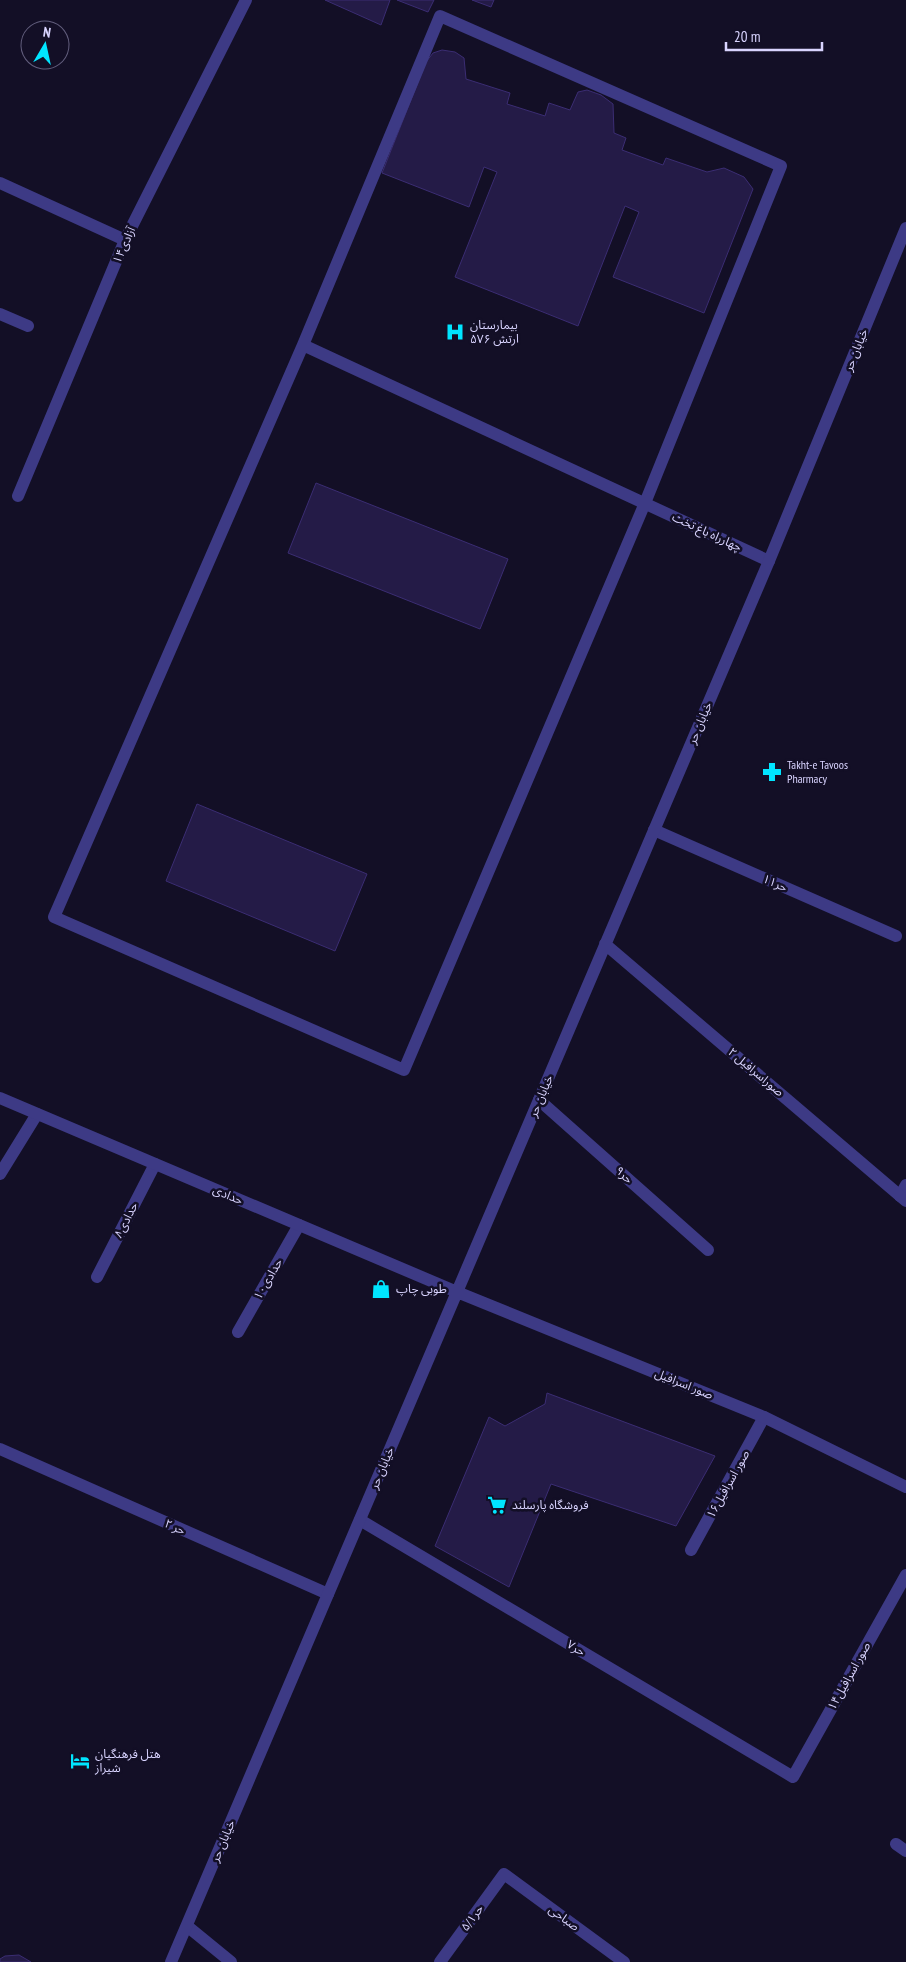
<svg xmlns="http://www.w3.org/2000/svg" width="906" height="1962" font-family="'PT Sans Narrow','Noto Sans Arabic',sans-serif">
<rect width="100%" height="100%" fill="#130f26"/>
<!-- building -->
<path fill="#241b47" stroke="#3b2d73" d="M325,0H390L381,25Z
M397,0H434L428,12Z
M472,0H494L491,7Z
M442,50L455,52L464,58L466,79L510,93L507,104L545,116L549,103L570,110L578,92L587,90L601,95L613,104L614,133L626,138L622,150L663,165L666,158L707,172L724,168L744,177L753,189L704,313L613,277L639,212L625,206L578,326L455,277L497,172L484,167L469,207L382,173L426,62L433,53Z
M316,483L508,559L480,629L288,553Z
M197,804L367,874L335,951L166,881Z
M547,1393L715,1456L676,1526L551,1484L509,1587L435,1546L489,1417L505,1426L545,1404Z
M19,1955L31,1962H0V1959L5,1956Z"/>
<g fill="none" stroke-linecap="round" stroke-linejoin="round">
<!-- service -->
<path stroke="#3d3a85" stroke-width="12" d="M440,16L781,166L645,503L404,1070L54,917L303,345Z
M0,183L125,240
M0,314L28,326
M303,345L769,561"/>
<!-- minor -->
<path stroke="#3d3a85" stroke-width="12" d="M18,496L125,240L246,0
M654,830L896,936
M539,1100L708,1250
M0,1174L37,1114
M900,1196L906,1185
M97,1277L155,1164
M238,1332L299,1225
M0,1449L328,1594
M360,1520L793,1777L906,1575
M691,1550L764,1417
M896,1844L906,1851
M187,1926L231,1962
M440,1962L504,1874L624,1962"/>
<!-- tertiary -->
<path stroke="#3d3a85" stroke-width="12" d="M605,944L906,1201
M0,1098L457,1292L764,1417L906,1487
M171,1962L769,561L906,228"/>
</g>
<!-- icons -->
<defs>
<g id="hospital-bare" transform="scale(1.5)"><path d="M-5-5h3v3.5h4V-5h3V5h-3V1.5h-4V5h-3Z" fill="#00e5ff" stroke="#130f26" stroke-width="2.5" paint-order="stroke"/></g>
<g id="pharmacy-bare" transform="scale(1.5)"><path d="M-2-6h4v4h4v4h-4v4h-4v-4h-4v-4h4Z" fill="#00e5ff" stroke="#130f26" stroke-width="2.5" paint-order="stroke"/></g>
<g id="shop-bare" transform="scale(1.5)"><path d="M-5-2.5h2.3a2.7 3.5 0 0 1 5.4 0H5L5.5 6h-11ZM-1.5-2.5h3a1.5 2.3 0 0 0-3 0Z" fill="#00e5ff" stroke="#130f26" stroke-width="2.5" paint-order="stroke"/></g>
<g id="supermarket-bare" transform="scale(1.5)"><path d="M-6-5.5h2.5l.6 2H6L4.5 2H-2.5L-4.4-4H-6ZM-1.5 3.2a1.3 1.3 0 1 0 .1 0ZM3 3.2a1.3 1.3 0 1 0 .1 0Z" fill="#00e5ff" stroke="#130f26" stroke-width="2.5" paint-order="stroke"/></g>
<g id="hotel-bare" transform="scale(1.5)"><path d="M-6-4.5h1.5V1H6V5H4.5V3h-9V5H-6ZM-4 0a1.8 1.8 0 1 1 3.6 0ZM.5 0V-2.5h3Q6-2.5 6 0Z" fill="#00e5ff" stroke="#130f26" stroke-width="2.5" paint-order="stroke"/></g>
</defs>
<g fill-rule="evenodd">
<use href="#hospital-bare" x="455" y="332"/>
<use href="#pharmacy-bare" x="772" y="772"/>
<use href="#shop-bare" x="381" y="1289"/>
<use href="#supermarket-bare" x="497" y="1505"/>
<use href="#hotel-bare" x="80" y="1761"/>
</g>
<g text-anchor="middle" stroke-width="5" stroke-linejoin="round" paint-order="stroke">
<!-- street labels -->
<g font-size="12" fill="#d9d4ff" stroke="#130f26">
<text transform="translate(124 245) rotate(-66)" y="4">آزادی۱۴</text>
<text transform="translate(856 350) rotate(-68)" y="4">خیابان حر</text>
<text transform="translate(707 532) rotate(25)" y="4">چهارراه باغ تخت</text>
<text transform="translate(700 723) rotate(-67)" y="4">خیابان حر</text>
<text transform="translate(775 883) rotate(24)" y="4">حر۱۱</text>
<text transform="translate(756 1072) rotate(40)" y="4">صوراسرافیل ۲</text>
<text transform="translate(541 1096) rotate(-67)" y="4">خیابان حر</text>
<text transform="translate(624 1175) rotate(42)" y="4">حر۹</text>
<text transform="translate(228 1195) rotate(23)" y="4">حدادی</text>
<text transform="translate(126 1220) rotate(-63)" y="4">۸حدادی</text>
<text transform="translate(268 1279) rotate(-60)" y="4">حدادی۱۰</text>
<text transform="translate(684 1384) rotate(22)" y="4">صور اسرافیل</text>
<text transform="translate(382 1468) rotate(-67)" y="4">خیابان حر</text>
<text transform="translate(728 1484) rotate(-61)" y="4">صور اسرافیل۱۶</text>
<text transform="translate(175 1527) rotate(24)" y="4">۲ حر</text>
<text transform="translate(576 1648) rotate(31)" y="4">حر۷</text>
<text transform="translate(849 1676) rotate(-61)" y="4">صور اسرافیل۱۴</text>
<text transform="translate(223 1841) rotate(-67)" y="4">خیابان حر</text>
<text transform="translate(472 1918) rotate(-54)" y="4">حر۵/۱</text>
<text transform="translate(564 1918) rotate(36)" y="4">صباحی</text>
</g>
<!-- poi labels -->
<g font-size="12" fill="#d9d4ff" stroke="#130f26" text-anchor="start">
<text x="470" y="329">بیمارستان<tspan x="470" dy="14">۵۷۶ ارتش</tspan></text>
<text x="787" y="769">Takht-e Tavoos<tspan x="787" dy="14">Pharmacy</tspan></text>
<text x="396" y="1293">طوبی چاپ</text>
<text x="512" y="1509">فروشگاه پارسلند</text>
<text x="95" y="1758">هتل فرهنگیان<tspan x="95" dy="14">شیراز</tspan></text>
</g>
</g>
<!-- north arrow -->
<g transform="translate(45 45) rotate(9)"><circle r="24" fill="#130f26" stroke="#625e7d"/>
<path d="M0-4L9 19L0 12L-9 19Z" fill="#00e5ff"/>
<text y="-8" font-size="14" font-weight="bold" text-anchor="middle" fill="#d9d4ff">N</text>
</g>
<!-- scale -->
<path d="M726 42v8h96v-8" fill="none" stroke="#d9d4ff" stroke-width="2.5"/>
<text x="734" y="42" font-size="15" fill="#d9d4ff" stroke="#130f26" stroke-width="4" paint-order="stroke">20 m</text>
</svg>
